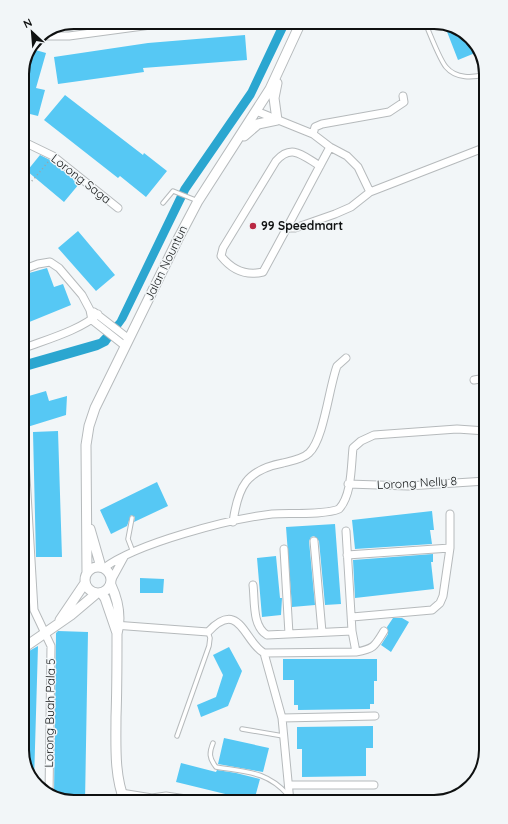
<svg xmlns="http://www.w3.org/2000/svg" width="508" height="824" font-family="Quicksand,sans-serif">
<rect width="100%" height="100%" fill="#f2f6f8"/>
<!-- water -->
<path fill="#2ba6d0" d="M280,22H290L254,97L189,191L126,320L108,345L98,350L22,372V361L99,339L117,320L181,187L248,90Z"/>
<!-- building -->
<path fill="#56c8f4" d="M444,24L463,31L480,51L458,60Z
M245,35L247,60L143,68L144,72L58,84L54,57L148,43Z
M32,49L46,53L36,88L45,90L38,116L22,112V71Z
M65,95L143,155L144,153L167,171L146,197L120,176L118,178L44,120Z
M40,155L50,160L79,184L64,202L27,171Z
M23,221L30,241L22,244V222Z
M78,231L115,275L96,291L58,248Z
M47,268L54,287L63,284L71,305L22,325V275Z
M46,391L49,401L67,396L66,415L24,428L22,421V398Z
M58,431L62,557H36L33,432Z
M157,482L168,506L134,522L135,517L131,515L127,526L111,534L100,510Z
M432,511L434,530H430L432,544L355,549L352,520Z
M335,524L341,604L325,605L319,541L314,536L311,537L309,541L315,605L292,607L286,527Z
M433,554V562H431L434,589L355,598L353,560Z
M276,556L280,598H282L281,615L262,617L257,558Z
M140,578L164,579L163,593H140Z
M393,618H402L409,622L391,652L381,645L388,634L387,627Z
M58,631L88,632L85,802H71L54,796L56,633Z
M38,646L34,781L27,773L22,750V655Z
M229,647L242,671L228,706L201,717L197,705L216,697L223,675L213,655Z
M283,659H377V681H374V704H370V709L298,710V705H294V680H283Z
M373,726V748H366V776L302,777V749H297V727Z
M224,738L269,748L263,772L218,764Z
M181,763L216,772L217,770L236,773L260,779L254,801L176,782Z
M370,794V802H302V795Z"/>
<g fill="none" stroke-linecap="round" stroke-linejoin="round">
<!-- lane casing -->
<g stroke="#b6babc" stroke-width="5.5">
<path id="lane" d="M425,22C429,32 440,60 446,67C456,79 473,78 486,74
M163,203L173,191L198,201
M132,518L128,539L133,552
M242,729L283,736
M177,736L209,646L210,638L208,632
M213,743C209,753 209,758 216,767C246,772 267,771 288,795"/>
</g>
<!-- street casing -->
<g stroke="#b6babc" stroke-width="9">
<path id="street" d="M39,36H69L173,22
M256,111L313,134L330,147L347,156L358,167L370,192
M313,134L315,127L322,124L389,112L404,102L403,96
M22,141L53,156L118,208
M320,166C303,156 292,143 276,161L223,248L221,256C232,270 246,276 263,272C286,230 308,188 330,147
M287,228H295L335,214L351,207L370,192L486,147
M22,270L38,264L50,262L59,268L82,295L90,310L92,320L125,346
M94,312L129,339
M22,349C45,340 81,330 98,314
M474,380L486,378
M25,460L34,610L51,646L49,795
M348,484L408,486L486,481
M233,522C238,487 246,470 283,463C291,461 303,459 309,453C324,439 329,387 337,366L346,358
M346,531L352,631L356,652
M314,541L322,632
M284,549L289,634
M347,555L450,548
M104,568C137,543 230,519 272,514C288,513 326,515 339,509C352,495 351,466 353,448L361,441L374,435L457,429L486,431
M112,579L124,557
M253,585C255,601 252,626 267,635L352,631
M352,617L432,610L440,603L443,596L450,548V514
M114,625L208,632C240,598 244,642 264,653L282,718L290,802
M264,653L356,652C374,649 375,646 384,631
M282,718L375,716
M289,785H374
M121,793L152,798L166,796L206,802"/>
</g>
<!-- secondary casing -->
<g stroke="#b6babc" stroke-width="11">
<path id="secondary" d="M244,136L258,124L277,120L274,98L277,83
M90,529L101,567
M85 580a13 13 0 1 1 26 0a13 13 0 1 1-26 0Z
M87,573L86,445L89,426L95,408L178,239L198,201L270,89L301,22
M111,585C118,600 121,618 117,634C117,662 117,690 116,717C116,745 114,776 125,802
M101,593L105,598L117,633
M60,620L85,583
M22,649L71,615L97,593"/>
</g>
<!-- path -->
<path stroke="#9fa2a3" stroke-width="1.5" stroke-dasharray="1 3" stroke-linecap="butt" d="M22,188L33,180L48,162"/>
<!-- lane -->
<use href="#lane" stroke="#fff" stroke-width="3.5"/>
<!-- street -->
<use href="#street" stroke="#fff" stroke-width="7"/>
<!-- secondary -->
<use href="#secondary" stroke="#fff" stroke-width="9"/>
</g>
<!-- markers -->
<circle fill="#b92843" stroke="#f2f6f8" stroke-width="1.5" cx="253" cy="226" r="4"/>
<g text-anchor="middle" stroke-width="3" stroke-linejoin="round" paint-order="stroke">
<!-- street labels -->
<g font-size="12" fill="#0f1111" stroke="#f2f6f8">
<text transform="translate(81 179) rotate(38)" y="4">Lorong Saga</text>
<text transform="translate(166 263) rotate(-64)" y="4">Jalan Nountun</text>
<text transform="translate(417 483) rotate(-3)" y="4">Lorong Nelly 8</text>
<text transform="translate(50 713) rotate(-89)" y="4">Lorong Buah Pala 5</text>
</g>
<!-- poi labels -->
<g font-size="12" font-weight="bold" fill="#0f1111" stroke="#f2f6f8" text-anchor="start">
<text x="261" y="230">99 Speedmart</text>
</g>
</g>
<!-- crop -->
<path d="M0 0H508V824H0ZM74 29H434A45 45 0 0 1 479 74V750A45 45 0 0 1 434 795H74A45 45 0 0 1 29 750V74A45 45 0 0 1 74 29Z" fill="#f2f6f8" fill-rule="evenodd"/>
<path fill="none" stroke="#0f1111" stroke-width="2" d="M74 29H434A45 45 0 0 1 479 74V750A45 45 0 0 1 434 795H74A45 45 0 0 1 29 750V74A45 45 0 0 1 74 29Z"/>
<!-- north arrow -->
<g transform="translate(32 32) rotate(334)" stroke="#f2f6f8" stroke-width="3" paint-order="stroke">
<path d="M0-3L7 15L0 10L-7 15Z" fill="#0f1111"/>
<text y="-6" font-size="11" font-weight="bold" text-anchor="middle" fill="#0f1111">N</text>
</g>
</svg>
